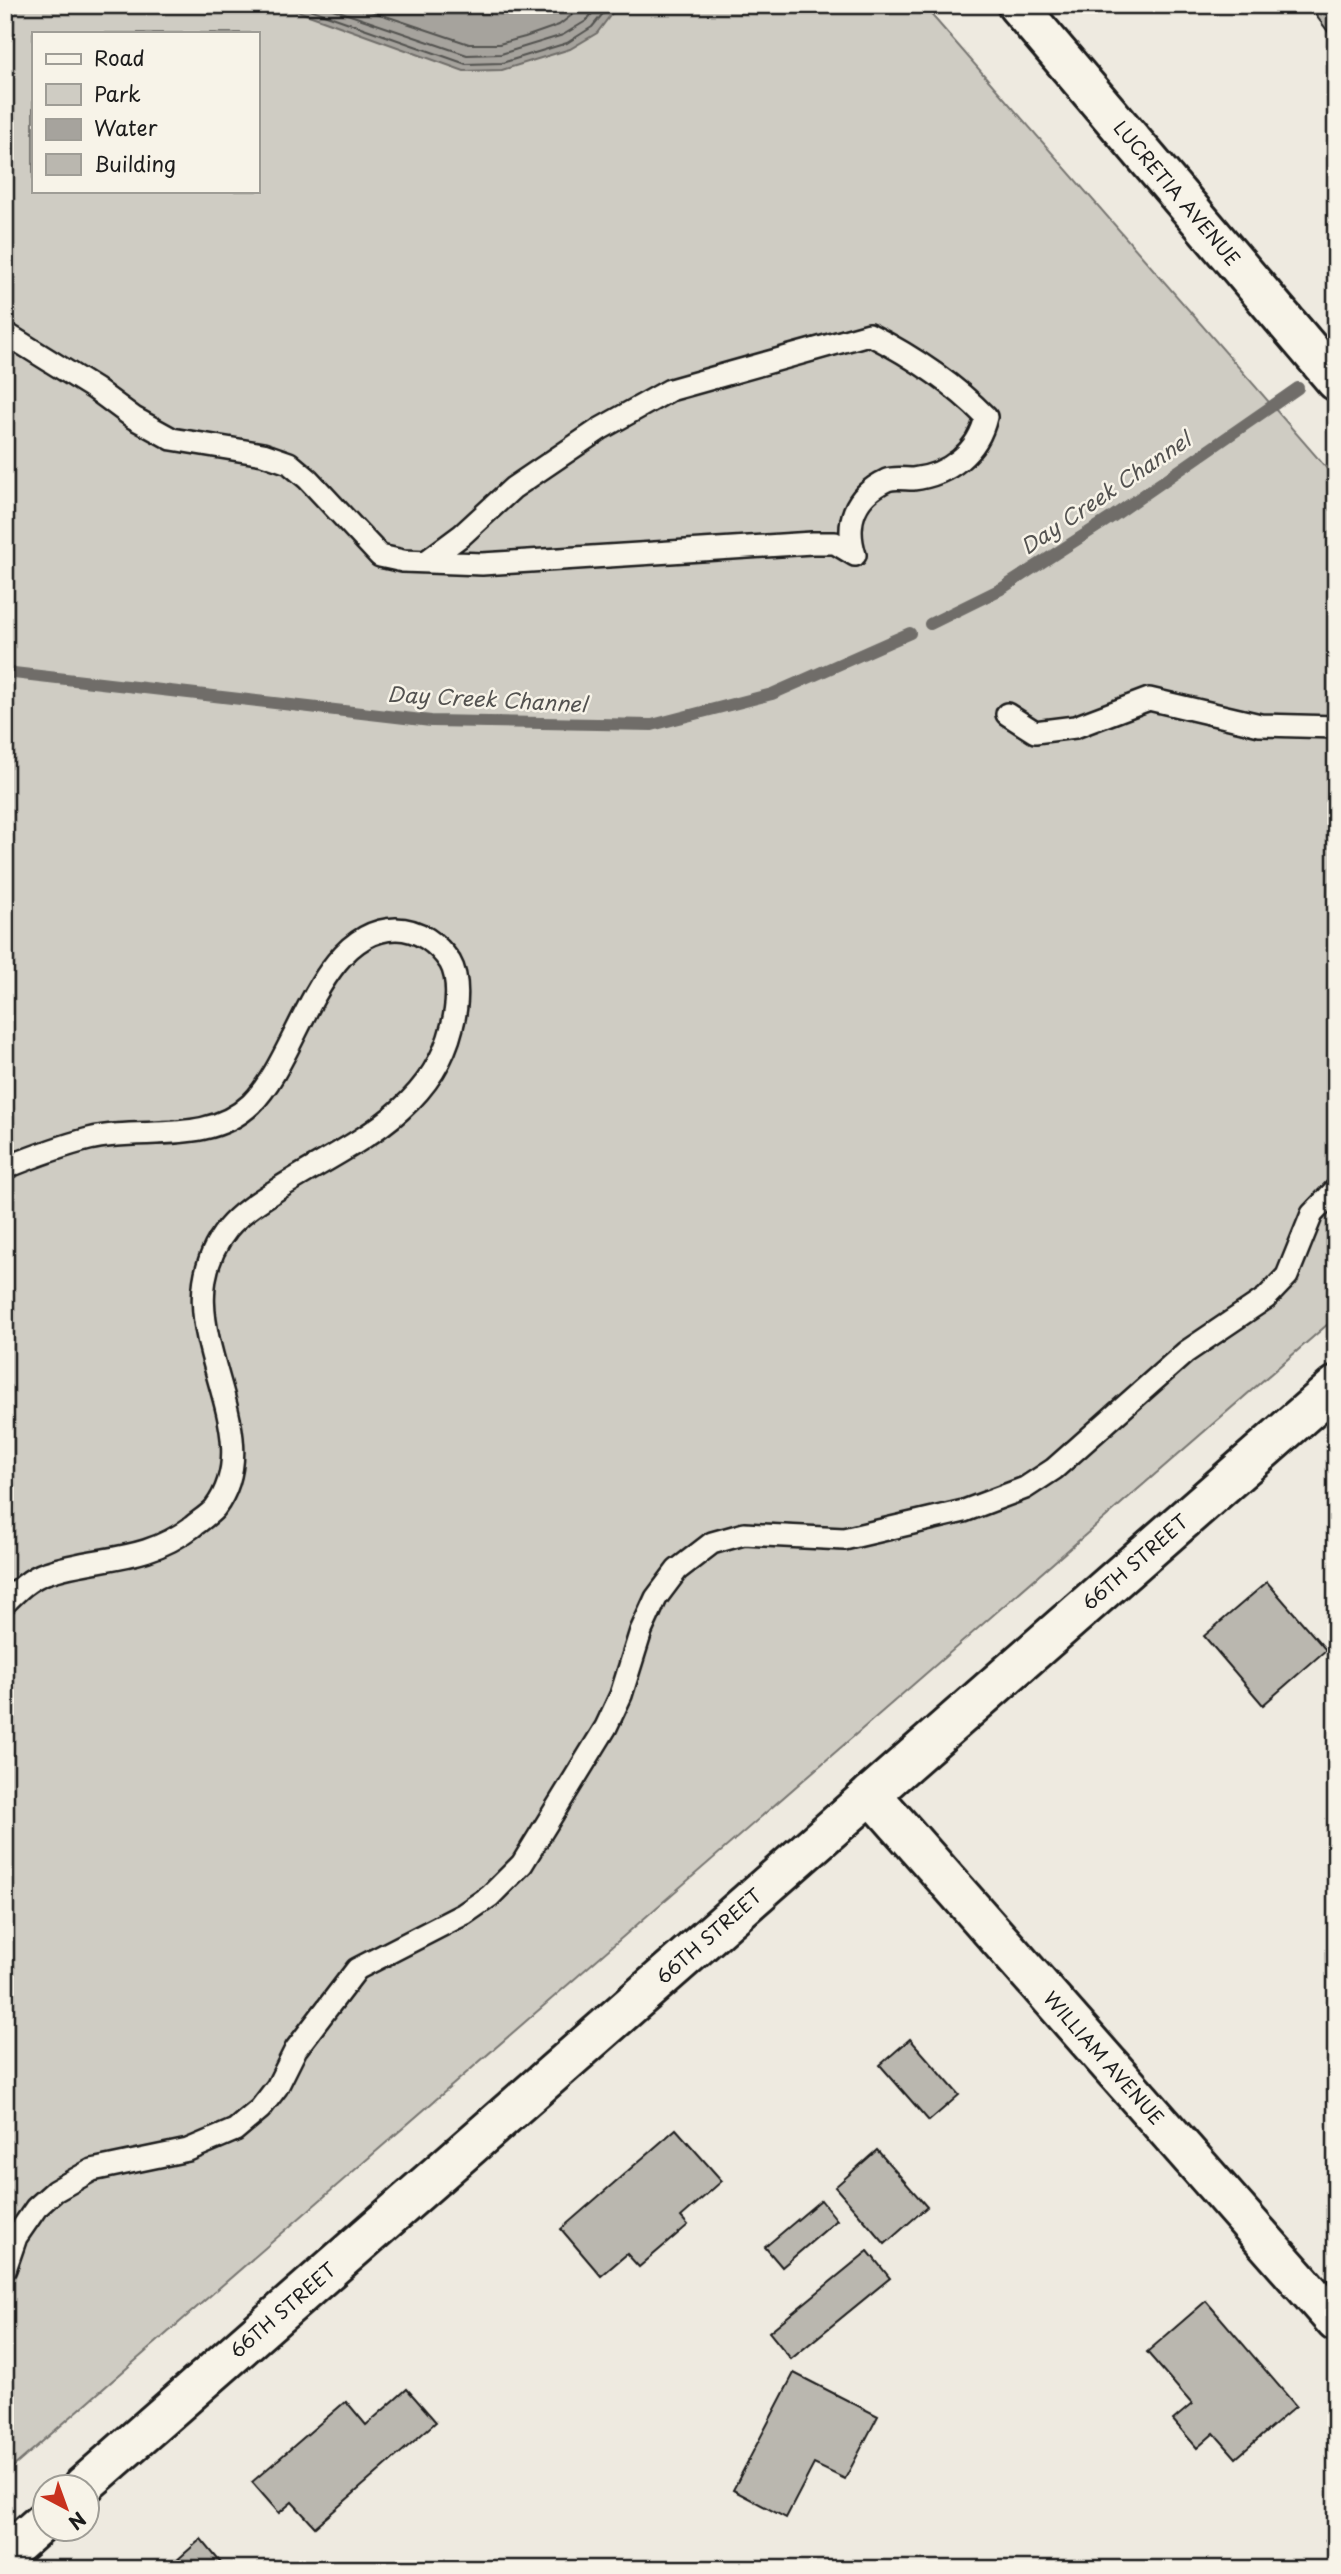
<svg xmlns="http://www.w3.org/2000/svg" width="1341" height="2574" font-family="'Playpen Sans',sans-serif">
<rect width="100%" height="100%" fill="#eeeae0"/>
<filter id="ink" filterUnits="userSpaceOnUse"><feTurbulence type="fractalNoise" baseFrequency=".0143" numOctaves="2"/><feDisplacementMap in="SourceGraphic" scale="14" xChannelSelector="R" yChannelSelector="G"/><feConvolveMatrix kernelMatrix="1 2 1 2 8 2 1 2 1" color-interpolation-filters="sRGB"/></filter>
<g filter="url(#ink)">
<!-- green -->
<path fill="#cfccc3" stroke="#767470" stroke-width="2" fill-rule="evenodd" d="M5,5H923L1336,479V1317L5,2474ZM33,33H257V191H33Z"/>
<!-- water -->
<path fill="#a6a39d" stroke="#6f6d69" stroke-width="2" d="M281,5H618L597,33L570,49L502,70L464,71Z"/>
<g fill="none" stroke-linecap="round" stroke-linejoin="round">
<!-- shore -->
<path stroke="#535250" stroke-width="2" d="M298,5L466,64L502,63L567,43L592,27L610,5
M321,5L467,55L501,54L563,35L586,21L599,5
M353,5L469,44H499L525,37L559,25L585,5"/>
<!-- stream -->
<path stroke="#6f6d69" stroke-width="12" d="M930,624L1001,589L1112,517L1298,388
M5,672L431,721L652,725L772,694L910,633"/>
</g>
<!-- building -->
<path fill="#bab7af" stroke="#1c1c1c" stroke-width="2" d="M1308,5H1336V42Z
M1267,1582L1326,1650L1263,1705L1204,1636Z
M910,2039L959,2095L929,2121L880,2065Z
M676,2129L722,2181L681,2217L688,2225L639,2267L627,2254L601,2276L561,2229Z
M877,2150L927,2207L885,2244L835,2187Z
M821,2200L837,2220L782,2267L765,2247Z
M868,2251L890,2278L791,2359L769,2332Z
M1206,2301L1296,2406L1236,2458L1214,2433L1197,2448L1173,2420L1192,2404L1147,2352Z
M794,2373L878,2416L845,2479L814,2464L786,2518L733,2490Z
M407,2389L436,2422L315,2527L292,2502L279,2513L252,2482L346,2401L366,2425Z
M1336,2531V2551L1326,2540Z
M201,2539L226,2569H167Z"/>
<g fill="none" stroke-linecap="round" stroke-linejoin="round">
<!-- lane casing -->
<g stroke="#1c1c1c" stroke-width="26">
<path id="lane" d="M5,333L95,389L134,418L172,439L263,454L289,463L308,479L380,556L403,561L482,564L812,543H835L855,555
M427,561L462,535L513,488L600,429L670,390L869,334C910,355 953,383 986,417C978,452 949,475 913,479C905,479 894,477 887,480C853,496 845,523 855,555
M1007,714L1035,732L1075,727L1149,699L1260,725L1336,727
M5,1168C32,1157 61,1146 89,1139C142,1126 207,1146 251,1104C298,1059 319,930 396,929C419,929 438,944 450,962C460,979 457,1009 452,1027C431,1113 348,1145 281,1187C263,1199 242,1211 228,1228C154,1320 276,1426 215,1508C209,1515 199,1521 192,1527C143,1564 98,1555 46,1573C30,1578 17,1591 5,1603
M5,2269L16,2237L36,2208L55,2191L92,2170L188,2150L235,2130L260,2109L277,2087L296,2049L357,1969L464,1914L490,1896L522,1864L606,1727L621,1695L641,1631L656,1598L677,1570L712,1543L744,1534L844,1539L964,1511L1025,1488L1054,1469L1186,1352L1266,1298L1287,1276L1312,1214L1336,1189"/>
</g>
<!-- street casing -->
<g stroke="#1c1c1c" stroke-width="44">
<g id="street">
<path id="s1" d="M1017,5L1336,381"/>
<path id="s2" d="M871,1794L1336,2322"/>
<path id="s3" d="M83,2486L1336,1386"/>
<path d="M5,2555L46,2519"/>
</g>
</g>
<!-- lane -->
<use href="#lane" stroke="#f7f3e8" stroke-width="21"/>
<!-- street -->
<use href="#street" stroke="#f7f3e8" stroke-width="38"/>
</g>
</g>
<g text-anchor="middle" stroke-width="5" stroke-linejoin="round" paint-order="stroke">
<!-- street labels -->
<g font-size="19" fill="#1c1c1c" stroke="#f7f3e8">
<text dy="7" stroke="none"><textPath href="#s1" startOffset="247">LUCRETIA AVENUE</textPath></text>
<text dy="7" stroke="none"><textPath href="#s3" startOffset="1400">66TH STREET</textPath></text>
<text dy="7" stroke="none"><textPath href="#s3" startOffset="833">66TH STREET</textPath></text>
<text dy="7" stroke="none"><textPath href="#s2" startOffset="352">WILLIAM AVENUE</textPath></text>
<text dy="7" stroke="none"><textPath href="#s3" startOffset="266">66TH STREET</textPath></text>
</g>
<!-- water labels -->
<g font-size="21" font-style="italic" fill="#535250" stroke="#f7f3e8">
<text transform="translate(1106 494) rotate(-34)" y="7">Day Creek Channel</text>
<text transform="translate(487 700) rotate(3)" y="7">Day Creek Channel</text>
</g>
</g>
<!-- margin -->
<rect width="1341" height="2574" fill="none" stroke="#f7f3e8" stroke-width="28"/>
<rect x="14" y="14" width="1313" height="2546" fill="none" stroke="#1c1c1c" stroke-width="2.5" filter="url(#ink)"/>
<!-- legend -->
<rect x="32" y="32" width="228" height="161" fill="#f7f3e8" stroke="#9f9d96" stroke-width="2"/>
<rect x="46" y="54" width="35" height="10" fill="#f7f3e8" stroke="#9f9d96" stroke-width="2"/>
<text x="94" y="66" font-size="21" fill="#1c1c1c">Road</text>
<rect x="46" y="84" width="35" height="21" fill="#cfccc3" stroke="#9f9d96" stroke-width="2"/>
<text x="94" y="102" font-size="21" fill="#1c1c1c">Park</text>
<rect x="46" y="119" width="35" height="21" fill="#a6a39d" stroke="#9f9d96" stroke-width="2"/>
<text x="94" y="136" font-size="21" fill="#1c1c1c">Water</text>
<rect x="46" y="154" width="35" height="21" fill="#bab7af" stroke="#9f9d96" stroke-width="2"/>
<text x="94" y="172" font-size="21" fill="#1c1c1c">Building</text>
<!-- north arrow -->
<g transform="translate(66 2508) rotate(139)"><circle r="33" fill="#f7f3e8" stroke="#9f9d96" stroke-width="2"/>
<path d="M0-5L12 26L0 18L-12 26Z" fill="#c8321e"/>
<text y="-10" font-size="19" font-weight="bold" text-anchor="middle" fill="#1c1c1c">N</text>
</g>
</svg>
